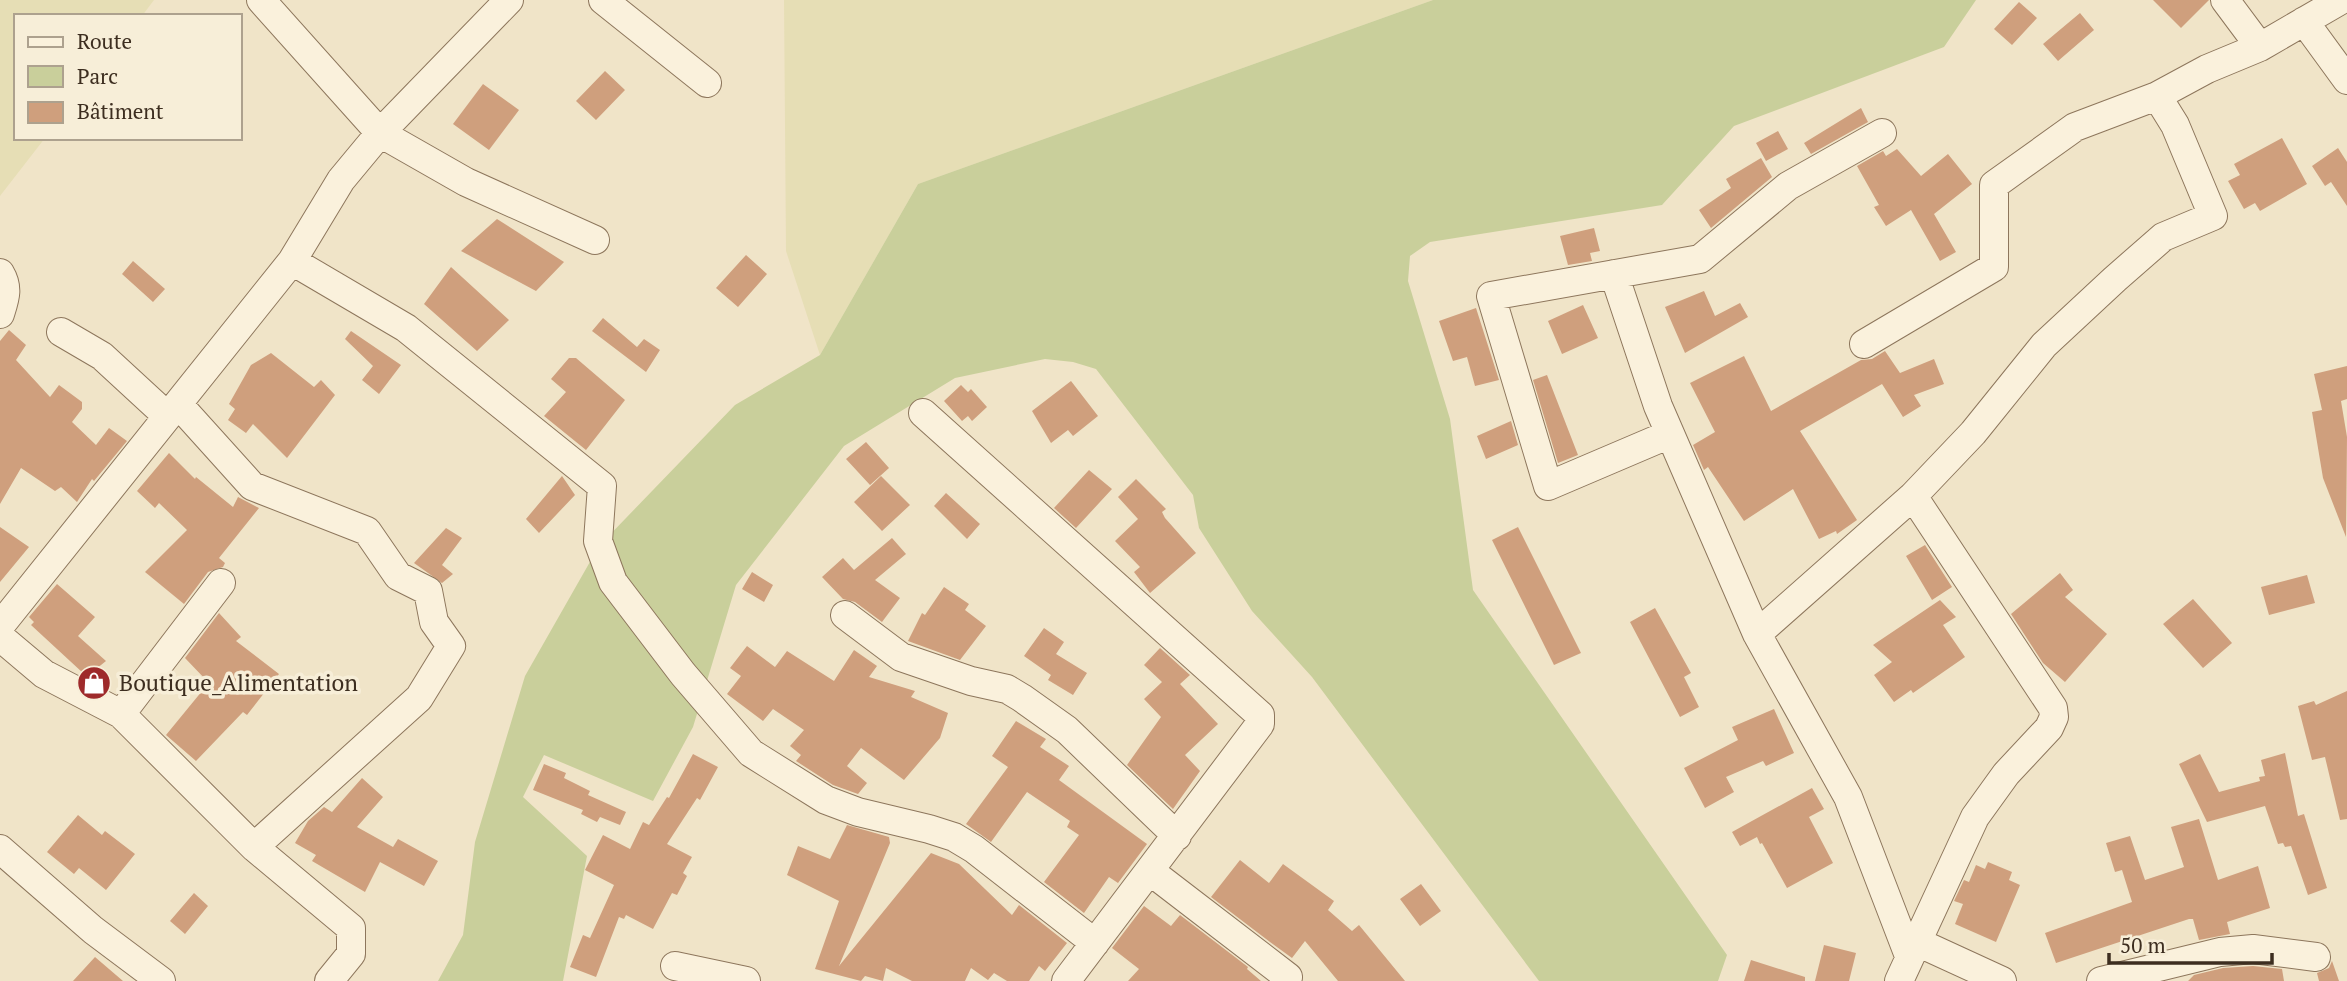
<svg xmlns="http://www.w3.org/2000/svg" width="2347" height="981" font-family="'PT Serif',serif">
<rect width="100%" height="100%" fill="#f0e4c8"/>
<!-- farmland -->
<path fill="#e6deb5" d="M0,0H154L142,16H16V138H45L0,196Z
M784,0H1433L918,184L820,355L786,251Z"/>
<!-- green -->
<path fill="#c9cf9b" d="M1433,0H1976L1944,47L1734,126L1662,205L1430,242L1410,256L1408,281L1450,419L1473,590L1727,955L1718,981H1539L1312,677L1252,611L1199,528L1193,495L1096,369L1073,362L1045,359L955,378L844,446L736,585L693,727L653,801L544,755L523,797L587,856L563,981H438L463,935L475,842L525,676L599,546L735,405L820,355L918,184Z"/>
<!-- building -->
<path fill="#cf9f7d" d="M2153,0H2209L2181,28Z
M2019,2L2037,18L2012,45L1994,29Z
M2080,13L2094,30L2058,61L2043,44Z
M605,71L625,90L596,120L576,101Z
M483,84L519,110L489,150L453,124Z
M1861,108L1868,122L1811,154L1804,143Z
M1778,131L1788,149L1766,161L1756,143Z
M2282,138L2307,184L2260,211L2255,203L2244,209L2228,181L2240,175L2234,164Z
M2338,148L2347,162V206L2331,182L2325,186L2312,166Z
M1897,149L1921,176L1948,154L1972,184L1934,214L1956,252L1940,261L1911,210L1886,226L1874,207L1879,205L1857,166L1883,151L1886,156Z
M1761,158L1772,177L1711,228L1699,210L1731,188L1726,179Z
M497,219L564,262L536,291L461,251Z
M1594,228L1600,251L1590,253L1592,261L1568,265L1560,236Z
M746,255L767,274L738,307L716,288Z
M133,261L165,289L153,302L122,274Z
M451,267L509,320L477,351L424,304Z
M1704,291L1715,316L1740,303L1748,317L1685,353L1665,307Z
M1583,305L1598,338L1562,354L1548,321Z
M1476,308L1499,380L1475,386L1467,357L1453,361L1439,321Z
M603,318L637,347L644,339L660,350L646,372L592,331Z
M9,330L26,345L16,360L50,397L59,385L82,402V409L72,422L96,445L109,428L127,441L94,481L92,479L77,502L61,487L55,491L21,468L0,504V341Z
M351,331L401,365L379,394L362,380L373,366L345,339Z
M1885,351L1900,373L1934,359L1944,384L1914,395L1921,406L1903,417L1882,384L1800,431L1857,520L1837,534L1836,531L1819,539L1793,489L1744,521L1708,467L1704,470L1693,445L1715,432L1690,383L1744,356L1771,411L1861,360L1872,359Z
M271,353L314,387L321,380L335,395L287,458L253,424L246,433L228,420L235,409L229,404L251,365Z
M569,358H576L625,400L586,450L544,416L566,392L551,379Z
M2347,366V399L2341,401L2347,437L2346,537L2323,478L2312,412L2322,410L2314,374Z
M1547,375L1578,455L1558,463L1533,380Z
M1071,381L1098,416L1073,436L1068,430L1051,443L1032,411Z
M961,385L968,392L971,389L987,407L972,421L968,416L962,421L944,401Z
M1511,421L1518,445L1486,459L1477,436Z
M866,442L889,468L870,485L846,459Z
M169,453L195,479L196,477L233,507L238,497L259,508L219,558L225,563L223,567L208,572L184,604L145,572L187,530L159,503L155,508L137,491Z
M1089,470L1112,489L1076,528L1054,508Z
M562,476L575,495L539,533L526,519Z
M881,476L910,505L882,531L854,502Z
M1136,479L1166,509L1162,512L1165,518L1196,553L1150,593L1134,572L1140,567L1115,541L1138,519L1118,497Z
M946,493L980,524L967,539L934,506Z
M0,527L29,547L0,582Z
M1518,527L1581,653L1554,665L1492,540Z
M446,528L462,538L442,565L453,574L442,583L414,563Z
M892,538L906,554L875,580L900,598L882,622L855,602L843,599L822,577L843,558L854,570Z
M1925,545L1952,587L1932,600L1906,556Z
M752,572L773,585L764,602L742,589Z
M2060,573L2073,590L2065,597L2107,634L2065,682L2043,663L2011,614Z
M2307,575L2315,603L2269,615L2261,587Z
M57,584L95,617L78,636L106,661L91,673H83L31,625L34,622L29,617Z
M944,587L969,604L965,610L986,626L960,660L908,641L922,613L925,615Z
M2193,599L2232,643L2203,668L2163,624Z
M1940,600L1956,617L1943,625L1965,657L1913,693L1911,690L1894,702L1874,675L1892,662L1873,645Z
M1655,608L1691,673L1684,677L1699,707L1680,717L1630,622Z
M219,613L241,637L236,641L279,674L247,715L243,712L196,761L166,735L207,685L204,683L206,680L185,658Z
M1044,628L1064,642L1056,654L1087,673L1073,695L1048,680L1051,675L1024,656Z
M747,646L775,667L787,651L834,681L854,650L877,666L869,677L915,691L911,697L948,713L940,738L904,780L861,748L847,766L867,783L858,794L833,785L796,761L801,755L790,746L804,730L773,709L763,721L727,694L741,676L730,668Z
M1160,648L1190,675L1180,684L1218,724L1185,755L1200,771L1173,809L1127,765L1161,717L1144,699L1162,682L1144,665Z
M2347,691V819L2340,820L2325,757L2312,760L2298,706L2314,701L2316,705Z
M1774,709L1794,753L1766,766L1763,761L1726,777L1734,792L1705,808L1684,768L1738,740L1732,727Z
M1016,721L1046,739L1040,747L1069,766L1059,780L1147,844L1118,883L1109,877L1084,913L1044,882L1079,835L1067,827L1070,821L1027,792L991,842L966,824L1008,767L992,756Z
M2285,753L2298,816L2304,814L2327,888L2308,895L2291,846L2285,847L2283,843L2278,844L2265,806L2207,822L2179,764L2200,754L2219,792L2260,781L2259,777L2265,776L2261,760Z
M693,754L718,767L700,800L697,798L667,844L692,857L683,873L687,876L677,895L672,893L653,929L626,915L624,919L619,917L596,977L570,967L583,935L590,938L614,885L585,870L603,835L630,849L643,822L649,825L667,797L669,798Z
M544,764L566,773L564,778L590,791L588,795L626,812L620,825L600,817L597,822L581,814L583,810L533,790Z
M362,778L383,797L357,827L393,847L398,839L438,861L424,886L380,862L365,892L312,861L316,855L295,843L308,821L324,807L332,812Z
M1812,788L1824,809L1809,817L1833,863L1787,888L1762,843L1760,844L1757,837L1740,846L1732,832Z
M78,815L102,835L105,831L135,854L106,890L79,868L74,874L47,852Z
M2199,819L2218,880L2258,866L2270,908L2227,922L2230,934L2199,940L2193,919H2189L2056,963L2045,933L2132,902L2122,870L2115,872L2106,843L2130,836L2145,880L2184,867L2171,827Z
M847,825L889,837L890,843L839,966L931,853L959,864L1012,915L1019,905L1067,943L1045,971L1039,966L1029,981H1007L994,973L988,980L971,968L965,981H912L886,968L883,981L865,976L861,981L815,969L839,901L787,875L798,846L830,859Z
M1240,860L1269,883L1283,864L1334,901L1328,910L1352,931L1359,925L1405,981H1338L1305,941L1292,958L1270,942L1211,897Z
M1988,862L2012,872L2009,880L2020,885L1996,942L1955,924L1963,904L1954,901L1964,880L1969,882L1976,865L1985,869Z
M1421,884L1441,911L1420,926L1400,899Z
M194,893L208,906L185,934L170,921Z
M1144,906L1171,926L1180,915L1248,967L1247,969L1261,981H1128L1139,969L1112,948Z
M1824,945L1856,953L1849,981H1815Z
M95,957L123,981H73Z
M1751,960L1805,977V981H1744Z
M2332,961L2339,981H2319L2317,973L2329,968Z
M2253,966L2282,969L2284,981H2188L2194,975L2223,968Z"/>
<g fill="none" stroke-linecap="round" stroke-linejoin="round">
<!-- minor casing -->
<g stroke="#8d765c" stroke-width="30">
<path id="minor" d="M261,0L380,133L466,182L595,240
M603,0L707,83
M2225,0L2260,47
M2304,21L2347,80
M292,261L341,180L380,133L509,0
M0,273C9,288 5,298 0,314
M1614,274L1658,406L1757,634L1848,797L1909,956
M61,332L102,356L166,415
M1864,344L1994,267V185L2075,127L2157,96
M179,405L252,486L367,531L398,576L428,591L434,622L451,646L419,698L254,847
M923,413L1260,715V724L1066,981
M1670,434L1548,486L1491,296L1700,259L1788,186L1882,133
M845,615L901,657L971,681L1007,689L1022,698L1067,730L1177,836
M0,626L292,261L406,328L602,486L598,541L613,582L683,674L751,753L826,800L858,812L929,829L954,837L974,849L1095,943
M1757,634L1913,496L1973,433L2044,345L2115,279L2163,237L2213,216L2175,125L2157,96L2207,69L2260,47L2341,0
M0,637L44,674L121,714L254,847L351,928V954L329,981
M121,714L221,583
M0,849L93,930L161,981
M1150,871L1288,977
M1915,941L2002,981
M675,966L746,981
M1899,981L1975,817L2006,774L2049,728L2054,717L2053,708L1913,496
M2101,981L2220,952L2253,949L2316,957"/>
</g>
<!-- minor -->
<use href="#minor" stroke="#faf1dc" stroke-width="28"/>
</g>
<!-- icons -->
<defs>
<g id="shop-disc" transform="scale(1.75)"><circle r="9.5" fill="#9e2a2b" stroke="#f7eed8"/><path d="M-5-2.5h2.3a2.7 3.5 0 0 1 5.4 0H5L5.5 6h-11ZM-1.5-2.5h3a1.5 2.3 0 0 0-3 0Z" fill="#fff"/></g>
</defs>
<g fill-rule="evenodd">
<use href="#shop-disc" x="94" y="683"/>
</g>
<g text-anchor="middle" stroke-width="7" stroke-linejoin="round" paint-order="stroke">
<!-- poi labels -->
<g font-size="23" fill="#3d2e20" stroke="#f7eed8" text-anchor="start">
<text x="119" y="691">Boutique_Alimentation</text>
</g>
</g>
<!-- legend -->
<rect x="14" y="14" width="228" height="126" fill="#f7eed8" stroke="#ada18e" stroke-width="2"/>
<rect x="28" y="37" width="35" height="10" fill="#faf1dc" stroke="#ada18e" stroke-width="2"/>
<text x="77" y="49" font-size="21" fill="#3d2e20">Route</text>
<rect x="28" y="66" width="35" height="21" fill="#c9cf9b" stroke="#ada18e" stroke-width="2"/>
<text x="77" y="84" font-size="21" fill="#3d2e20">Parc</text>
<rect x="28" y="102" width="35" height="21" fill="#cf9f7d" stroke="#ada18e" stroke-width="2"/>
<text x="77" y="119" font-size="21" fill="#3d2e20">Bâtiment</text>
<!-- scale -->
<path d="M2109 953v10h163v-10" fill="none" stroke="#3d2e20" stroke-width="3.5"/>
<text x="2120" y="953" font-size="21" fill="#3d2e20" stroke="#f7eed8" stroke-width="5" paint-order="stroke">50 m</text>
</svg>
